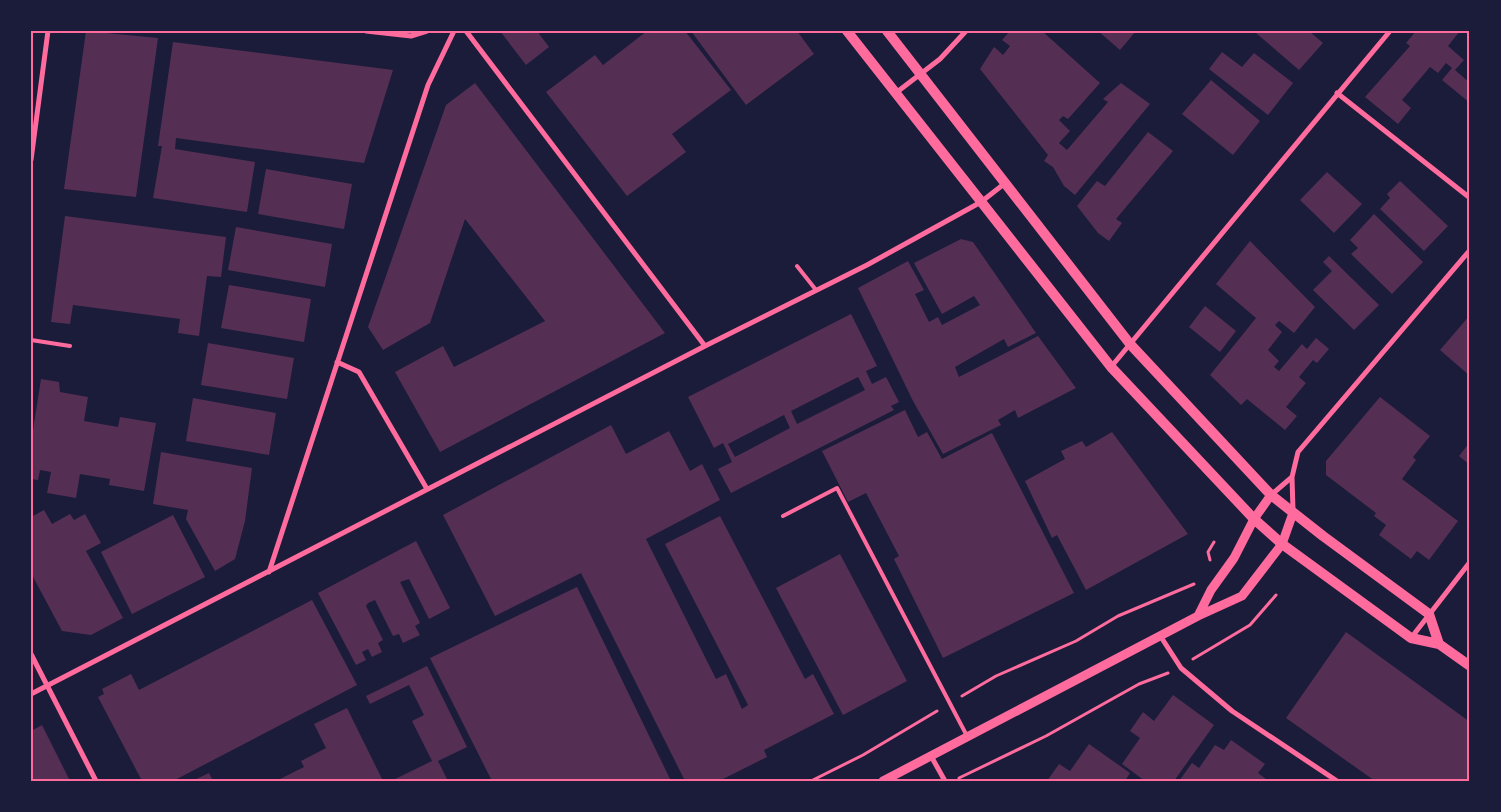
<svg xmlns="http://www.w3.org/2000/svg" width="1501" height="812" font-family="'Fira Sans Condensed',sans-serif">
<rect width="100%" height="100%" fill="#1b1b3a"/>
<!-- building -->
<path fill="#542f53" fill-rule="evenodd" d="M86,31L158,38L136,197L64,189Z
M500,31H537L549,47L526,65Z
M647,31H685L731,90L672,134L686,152L627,196L546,92L595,55L603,65Z
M691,31H797L814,54L746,105Z
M1010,31H1042L1100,83L1068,119L1063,116L1059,120L1070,131L1059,143L1067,150L1108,102L1103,99L1121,83L1150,104L1075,195L1064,186L1053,167L1044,161L1048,155L980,69L994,47L1003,55L1010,46L1002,40Z
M1098,31H1136L1120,50Z
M1257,31H1309L1323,43L1299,70L1256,33Z
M1416,31H1460L1448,46L1464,60L1455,70L1470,83V103L1442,80L1452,68L1446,63L1438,73L1430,67L1402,100L1411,108L1398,124L1365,97L1410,46L1406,43Z
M173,42L393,70L364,163L176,138L175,149L255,162L247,212L153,198L162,146H158Z
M1222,52L1242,67L1254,53L1293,83L1268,115L1209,69Z
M1211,80L1260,121L1233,155L1182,114Z
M475,83L665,333L440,452L395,372L443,346L454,367L545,321L465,219L430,323L383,350L368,327L446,105Z
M1148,132L1173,151L1116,219L1122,223L1109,241L1098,233L1077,206L1097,181L1105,186Z
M266,169L352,184L344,229L258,214Z
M1327,172L1362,204L1334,233L1300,200Z
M1400,181L1448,226L1424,251L1380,209L1390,198L1387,194Z
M1374,214L1423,262L1392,294L1351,254L1358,248L1350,240Z
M65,216L226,237L221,277L207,276L199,336L178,333L180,319L73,305L70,324L51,322Z
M236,227L332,244L325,287L228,270Z
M961,239L973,242L1036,333L1008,347L1004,339L955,367L959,377L1038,336L1076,388L1018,418L1015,410L998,420L1001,425L943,454L913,401L858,288L908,261L924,290L915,294L929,322L938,317L942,325L980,305L974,296L942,314L914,263Z
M1250,241L1315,307L1294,333L1279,321L1275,325L1282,332L1268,350L1279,361L1274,367L1279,371L1302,344L1307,349L1316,338L1329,349L1317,363L1313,360L1299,377L1306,383L1286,407L1297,416L1285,430L1247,399L1241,405L1210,375L1256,318L1216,284Z
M1329,256L1379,305L1354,330L1313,290L1332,271L1323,262Z
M229,285L311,299L304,342L221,328Z
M1205,306L1236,331L1220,352L1189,327Z
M851,314L877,366L866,371L872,384L886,377L899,402L891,406L894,410L731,493L718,469L732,462L723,443L714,448L688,397ZM858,377L865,390L797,424L791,411ZM784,415L790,428L735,457L728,444Z
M1470,315V376L1440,350Z
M208,343L294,358L287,399L201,385Z
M41,379L59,382L60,392L88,397L84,421L118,427L120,417L156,423L144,491L109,485L110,479L80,474L76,498L47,493L51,472L40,470L38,480L31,479V443Z
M1380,397L1430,436L1413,457L1416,460L1402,479L1458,521L1429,560L1417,551L1411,559L1379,535L1386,525L1374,516L1376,513L1326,475V461Z
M193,398L276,413L269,455L186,441Z
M905,410L918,437L927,432L942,459L992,433L1074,593L943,658L894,559L899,556L866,493L848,502L822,451Z
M611,425L626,454L669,431L690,471L702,464L720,500L646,539L716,679L726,674L742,709L748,705L665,544L720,516L805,679L813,674L834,714L764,750L767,757L719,781H685L581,573L495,616L443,515Z
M1112,432L1188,534L1086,590L1057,535L1052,538L1025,481L1065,459L1061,451L1082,441L1086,447Z
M1470,442V465L1459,456Z
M161,452L252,468L245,521L235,559L215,571L186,519L188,510L153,504Z
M44,510L52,524L70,514L74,520L85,514L101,543L86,551L123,618L91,635L62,631L31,573V517Z
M173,515L205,577L132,614L101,552Z
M416,541L450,608L429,619L409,579L400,582L420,623L415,626L420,635L403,643L399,634L393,636L375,600L368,603L366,606L383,640L378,643L382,652L372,657L368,649L362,652L366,660L356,665L318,593Z
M840,554L907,681L843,715L776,588Z
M577,587L671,781H492L430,658Z
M312,600L357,685L173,781H142L98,697L104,694L102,689L131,674L139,690Z
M1346,632L1470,722V781H1375L1286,718Z
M427,666L467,747L438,761L448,781H391L432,761L412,721L424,715L409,685L370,704L366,696Z
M1173,695L1214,725L1174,781H1145L1122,764L1140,738L1130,731L1143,712L1154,721Z
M347,708L383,781H276L304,767L301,761L326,748L314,724Z
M42,725L70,781H31V731Z
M1231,740L1265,764L1258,773L1266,779L1265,781H1179L1192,763L1199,768L1215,745L1224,750Z
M1089,744L1130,773L1125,781H1047L1059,764L1070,771Z
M209,773L213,781H192Z"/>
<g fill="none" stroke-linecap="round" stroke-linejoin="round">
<!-- path -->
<path stroke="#ff6b9d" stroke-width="3" d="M1210,560L1208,552L1214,542
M1193,659L1250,625L1276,595
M962,696L996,676L1076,641L1118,616L1194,584
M959,778L1046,736L1139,684L1168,673
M811,781L863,755L937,711"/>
<!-- service -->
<path stroke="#ff6b9d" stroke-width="4" d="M797,266L816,290
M31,340L70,346
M783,516L837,488L967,736"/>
<!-- minor -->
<path stroke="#ff6b9d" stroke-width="5" d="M366,31L411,36L427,31
M466,31L705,346
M897,92L940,59L966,31
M1337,93L1470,198
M31,160L48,31
M337,362L359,372L427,489
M1111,367L1390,31
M1271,495L1292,477
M1293,510L1292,477L1298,452L1470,250
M269,572L428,85L454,31
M1161,637L1181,668L1232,711L1337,781
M1411,638L1470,562
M31,654L96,781
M31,694L705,346L867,265L981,202L1004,184
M931,756L945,781"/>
<!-- tertiary -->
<path stroke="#ff6b9d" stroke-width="9" d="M1198,616L1211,590L1234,558L1254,519L1271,495
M883,781L1198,616L1242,596L1282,544L1293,513"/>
<!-- secondary -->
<path stroke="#ff6b9d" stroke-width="10" d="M847,31L1111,367L1254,519L1282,544L1411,638L1439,644L1470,666
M887,31L1130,344L1271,495L1323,536L1429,614L1439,644"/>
</g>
<!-- border -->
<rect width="1501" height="812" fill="none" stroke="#1b1b3a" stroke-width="65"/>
<rect x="32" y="32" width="1436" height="748" fill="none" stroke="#ff6b9d" stroke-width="2"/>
</svg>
